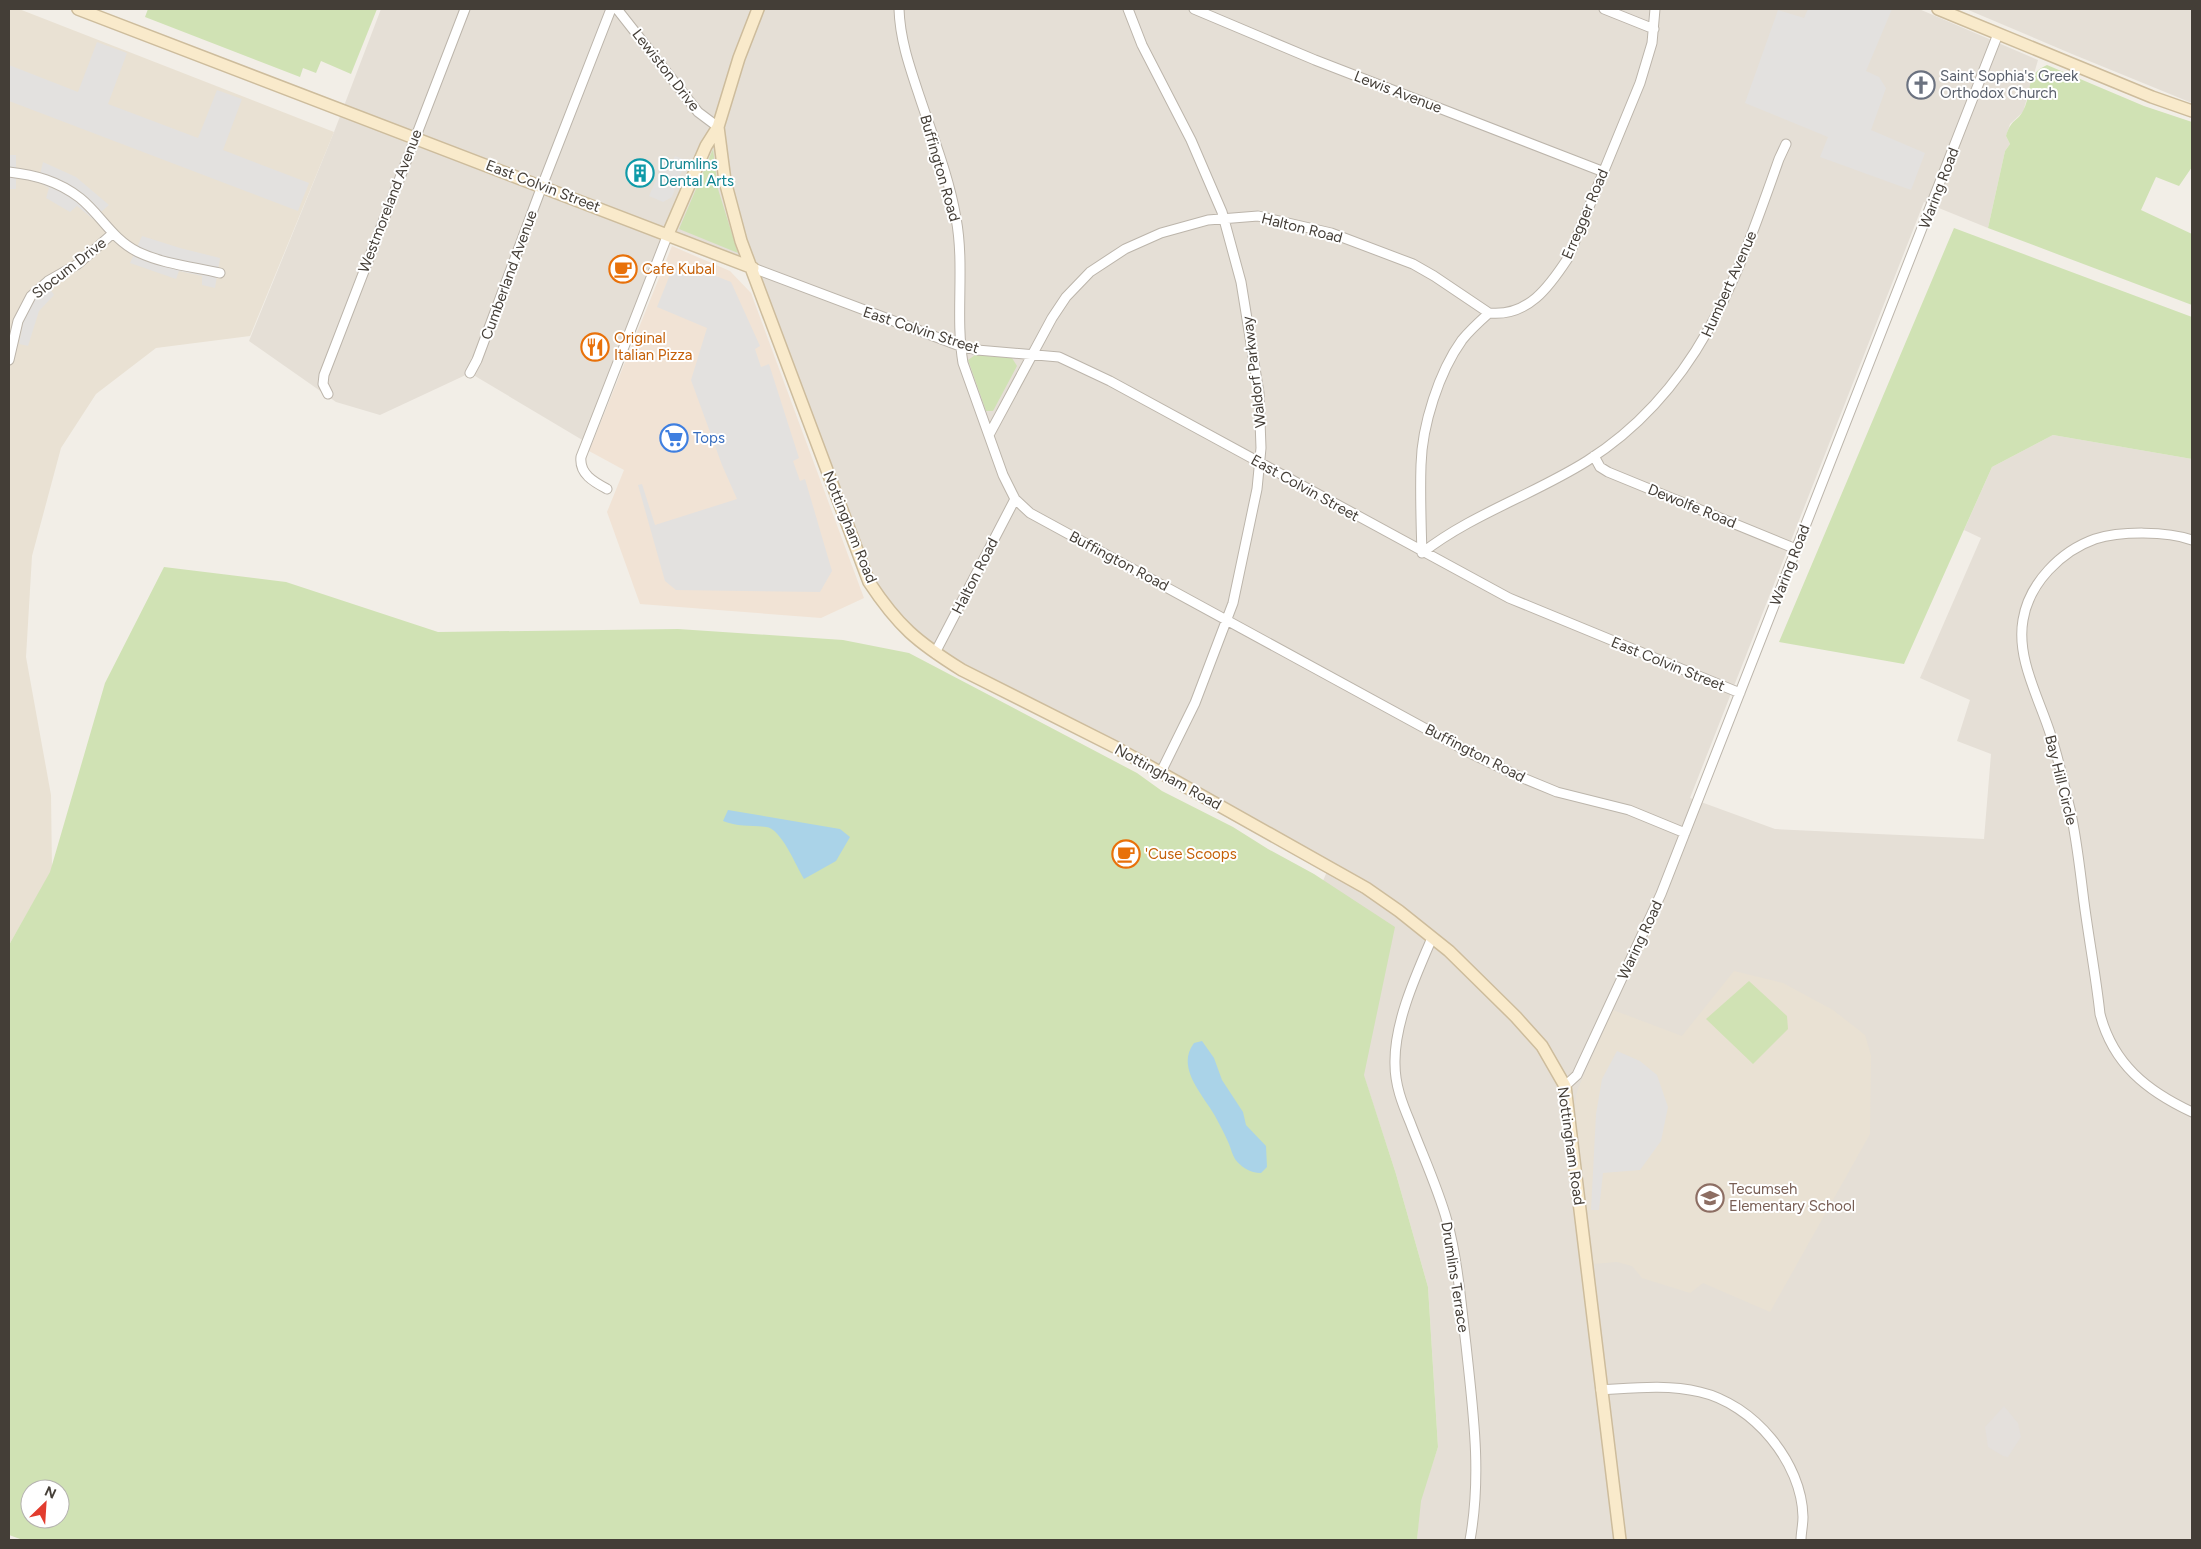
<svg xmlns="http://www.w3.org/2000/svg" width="2201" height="1549" font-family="Figtree,sans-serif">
<rect width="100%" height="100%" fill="#f2eee7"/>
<!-- residential -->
<path fill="#e5dfd6" d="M381,9H1919L2038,60L2023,112L2010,124L2006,136L2010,144L2005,151L1988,228L1924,202L1690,798L1775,829L1984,839L1991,754L1957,741L1970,700L1920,678L1981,538L1964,530L1992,467L2053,435L2192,459V1540H1417L1420,1501L1438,1447L1428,1287L1396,1174L1364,1076L1298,938L1329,867L935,653L869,582L753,268L668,234L584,441L470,373L380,415L336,402L249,341L334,132Z
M1966,9H2192V103L2072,54Z"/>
<!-- commercial -->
<path fill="#f1e3d5" d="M672,246L730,271L751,293L864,598L821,618L640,604L607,512L624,470L589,451Z"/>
<!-- industrial -->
<path fill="#e4e0dc" d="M2004,1406L2018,1423L2021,1437L2008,1457L2003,1456L1988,1447L1985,1427Z"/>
<!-- education -->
<path fill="#e9e1d3" d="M9,9H19L334,132L250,336L156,348L96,394L61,448L32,556L26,657L51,795L52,870L9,945Z
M1734,971L1783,983L1833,1010L1865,1035L1871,1056L1870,1134L1770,1312L1703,1283L1690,1293L1642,1278L1632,1266L1617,1262L1594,1264L1575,1110L1576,1095L1579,1086L1613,1010L1682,1036Z"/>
<!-- green -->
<path fill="#d0e2b4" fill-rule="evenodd" d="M148,9H377L351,74L321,61L316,73L303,68L300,77L145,17Z
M2047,65L2144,106L2192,122V167L2179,186L2156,177L2141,210L2192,234V305L1988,228L2005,151L2010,144L2006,136C2011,119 2017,122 2023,111C2033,92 2024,75 2047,65Z
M713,149L718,189L738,253L679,229Z
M1954,228L2192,317V459L2053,435L1992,467L1904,664L1779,642Z
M975,355L1012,358L1017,366L993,411H986L968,360Z
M164,567L286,582L438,632L678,629L843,640L909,653L1137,773L1162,791L1233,827L1268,849L1314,874L1395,927L1364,1075L1396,1174L1428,1287L1438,1447L1421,1501L1417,1540H23L9,1535V945L50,872L105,683ZM30,1489H60V1519H30Z
M1749,981L1787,1016L1788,1029L1753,1064L1706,1019Z"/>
<!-- parking -->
<path fill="#e3e1df" d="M1808,9H1892L1866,71L1879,77L1886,88L1871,130L1925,153L1911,190L1820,157L1828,137L1745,103L1778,10L1804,18Z
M97,42L127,53L108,104L198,138L217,90L242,99L223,150L309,183L298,211L9,101V65L78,92Z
M9,155H16V189H9Z
M675,156L686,160L672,197L663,202L649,196L661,168L669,171Z
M43,162L76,177L109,205L93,219L77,206L70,212L46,198L49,188L38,182Z
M142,236L180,248L220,258L215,288L202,285V276L179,271L176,279L130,263Z
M685,264L731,282L760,346L755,349L761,367L769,364L799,458L793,461L800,481L805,479L832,571L820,592L676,590L665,581L638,485L642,484L655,525L737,499L722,465L691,380L707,328L657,307L673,267L682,271Z
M48,286L54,295L39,311L28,346L19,344L24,319L32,302Z
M1617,1051L1640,1061L1657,1075L1668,1107L1661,1141L1640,1170L1603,1173L1599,1210H1591L1596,1114L1602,1079Z"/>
<!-- water -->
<path fill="#aad3e8" d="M728,810L840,829L850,837L836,861L804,879C796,866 781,828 766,827C751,825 737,827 723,821Z
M1202,1041L1214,1058L1222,1080L1243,1112L1246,1125L1266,1146L1267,1167L1261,1173C1250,1173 1241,1167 1235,1159C1232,1154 1231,1149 1229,1144C1225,1135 1220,1125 1215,1116C1204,1096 1175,1068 1194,1043Z"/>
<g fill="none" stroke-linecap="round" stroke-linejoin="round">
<!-- street casing -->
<g stroke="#bcb5ab" stroke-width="11">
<path id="street" d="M617,9L698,112L718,127
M899,9C900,40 910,68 920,98C933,137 949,177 956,218C965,266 955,316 963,363L1003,475L1015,499L1030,513L1472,754L1518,776L1557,792L1629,810L1685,833
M1128,9L1142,45L1191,140L1222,212L1241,282L1259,393L1261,448L1257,489L1233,603L1195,703L1161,772
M1194,9L1315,60L1604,172
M1604,9L1654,29
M9,172C35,175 58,181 80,198C101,215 112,239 138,252C163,264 194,267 220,273
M753,268L960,346L977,350L1059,357L1110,381L1509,598L1740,693
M9,360L18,321L31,296L48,281L78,264L112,234
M470,373L477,360L542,186L611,9
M328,394L323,384L324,375L465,9
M989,435L1052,318L1066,297L1090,272L1125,249L1161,233L1208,220L1258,216L1331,233L1413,264L1434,276L1489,313
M1594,456L1600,467L1608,472L1796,549
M607,489C594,482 579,474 581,457L668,234
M2192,540C2167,531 2120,531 2095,539C2061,551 2029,583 2023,620C2016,659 2040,700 2051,736C2059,760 2064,785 2070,809C2077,840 2080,871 2084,902C2089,940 2096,977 2100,1014C2113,1064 2147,1091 2192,1112
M1422,553C1421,524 1420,494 1421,465C1422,425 1439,372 1462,340C1470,330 1480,321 1489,313C1528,317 1549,287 1568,258L1640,83L1652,43L1655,9
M1422,553C1472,514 1533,495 1587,461C1699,390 1737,278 1779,159L1786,144
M935,653L1015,499
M1432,938C1416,975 1394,1023 1395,1064C1395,1085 1402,1103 1410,1122C1422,1154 1438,1188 1447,1221C1458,1261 1461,1304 1466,1345C1473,1411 1482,1474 1470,1540
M1565,1086L1577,1075L1661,894L1998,34
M1601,1390C1634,1388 1667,1384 1700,1392C1753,1404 1802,1462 1803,1517C1803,1525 1801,1533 1801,1540"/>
</g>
<!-- secondary casing -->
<g stroke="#cdbc9c" stroke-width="14">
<path id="secondary" d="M78,9L753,268
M758,9L739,58L718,127L725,181L741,241L869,582C898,626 917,642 962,670L1115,747L1366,888L1399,911L1449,951L1516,1017L1542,1046L1565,1086L1620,1540
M1938,9L2152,97L2192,111
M668,234L706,146L718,127"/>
</g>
<!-- street -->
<use href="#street" stroke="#fff" stroke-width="9"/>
<!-- secondary -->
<use href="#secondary" stroke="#f9eacb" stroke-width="11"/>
</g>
<!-- icons -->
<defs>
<g id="church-ring" transform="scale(1.4375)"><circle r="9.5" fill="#fff" stroke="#6b7280" stroke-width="1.5"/><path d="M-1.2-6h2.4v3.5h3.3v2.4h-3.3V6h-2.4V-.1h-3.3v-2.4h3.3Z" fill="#6b7280"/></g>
<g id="building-ring" transform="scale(1.4375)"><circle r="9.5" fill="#fff" stroke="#0f9aa8" stroke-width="1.5"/><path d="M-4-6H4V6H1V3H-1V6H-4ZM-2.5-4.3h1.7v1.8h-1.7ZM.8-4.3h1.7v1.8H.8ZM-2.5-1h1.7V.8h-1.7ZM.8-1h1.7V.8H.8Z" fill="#0f9aa8"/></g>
<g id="cafe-ring" transform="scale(1.4375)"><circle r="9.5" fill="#fff" stroke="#e8710a" stroke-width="1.5"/><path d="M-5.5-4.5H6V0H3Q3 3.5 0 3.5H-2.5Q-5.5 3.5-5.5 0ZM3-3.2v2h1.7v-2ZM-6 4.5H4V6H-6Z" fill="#e8710a"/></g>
<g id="restaurant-ring" transform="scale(1.4375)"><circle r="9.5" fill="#fff" stroke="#e8710a" stroke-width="1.5"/><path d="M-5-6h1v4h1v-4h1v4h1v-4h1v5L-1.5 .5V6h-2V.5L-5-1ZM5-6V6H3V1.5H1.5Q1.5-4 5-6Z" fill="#e8710a"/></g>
<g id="supermarket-ring" transform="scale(1.4375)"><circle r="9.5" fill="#fff" stroke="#3f7fe0" stroke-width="1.5"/><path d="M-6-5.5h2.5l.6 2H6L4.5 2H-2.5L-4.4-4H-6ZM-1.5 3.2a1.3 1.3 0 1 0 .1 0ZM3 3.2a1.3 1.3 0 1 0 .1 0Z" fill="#3f7fe0"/></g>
<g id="school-ring" transform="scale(1.4375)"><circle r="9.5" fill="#fff" stroke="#8d6e63" stroke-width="1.5"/><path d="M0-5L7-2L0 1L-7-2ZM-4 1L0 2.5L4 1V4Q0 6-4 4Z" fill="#8d6e63"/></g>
</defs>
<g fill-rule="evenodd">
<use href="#church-ring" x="1921" y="85"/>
<use href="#building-ring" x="640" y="173"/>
<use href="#cafe-ring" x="623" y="269"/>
<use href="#restaurant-ring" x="595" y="347"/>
<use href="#supermarket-ring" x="674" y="438"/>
<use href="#cafe-ring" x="1126" y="854"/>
<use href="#school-ring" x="1710" y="1198"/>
</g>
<g text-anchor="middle" stroke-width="4" stroke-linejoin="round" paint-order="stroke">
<!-- street labels -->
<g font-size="15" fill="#443e37" stroke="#fff">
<text transform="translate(666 70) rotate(52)" y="5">Lewiston Drive</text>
<text transform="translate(1398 92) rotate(21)" y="5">Lewis Avenue</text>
<text transform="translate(940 168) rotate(74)" y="5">Buffington Road</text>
<text transform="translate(543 186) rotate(21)" y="5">East Colvin Street</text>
<text transform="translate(1939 188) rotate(-69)" y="5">Waring Road</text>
<text transform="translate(390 201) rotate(-69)" y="5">Westmoreland Avenue</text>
<text transform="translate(1585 214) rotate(-67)" y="5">Erregger Road</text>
<text transform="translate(1302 228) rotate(14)" y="5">Halton Road</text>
<text transform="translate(69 268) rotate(-38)" y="5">Slocum Drive</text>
<text transform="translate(509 275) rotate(-70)" y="5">Cumberland Avenue</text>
<text transform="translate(1729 284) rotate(-66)" y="5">Humbert Avenue</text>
<text transform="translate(921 330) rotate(18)" y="5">East Colvin Street</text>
<text transform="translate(1254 372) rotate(-97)" y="5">Waldorf Parkway</text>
<text transform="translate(1305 488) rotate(29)" y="5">East Colvin Street</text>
<text transform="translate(1692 506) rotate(22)" y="5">Dewolfe Road</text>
<text transform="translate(850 527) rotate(68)" y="5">Nottingham Road</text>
<text transform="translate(1119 561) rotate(28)" y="5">Buffington Road</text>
<text transform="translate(1790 565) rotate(-69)" y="5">Waring Road</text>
<text transform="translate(975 576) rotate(-63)" y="5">Halton Road</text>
<text transform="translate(1668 664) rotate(22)" y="5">East Colvin Street</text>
<text transform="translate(1475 753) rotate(27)" y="5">Buffington Road</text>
<text transform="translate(1168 777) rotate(29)" y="5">Nottingham Road</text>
<text transform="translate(2061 780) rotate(76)" y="5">Bay Hill Circle</text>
<text transform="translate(1640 940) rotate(-65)" y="5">Waring Road</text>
<text transform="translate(1571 1146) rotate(82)" y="5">Nottingham Road</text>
<text transform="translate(1455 1277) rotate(81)" y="5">Drumlins Terrace</text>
</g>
<!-- worship labels -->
<g font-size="15" fill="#5b616d" stroke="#fff" text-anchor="start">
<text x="1940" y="81">Saint Sophia's Greek<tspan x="1940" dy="17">Orthodox Church</tspan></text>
</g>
<!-- culture labels -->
<g font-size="15" fill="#0d838f" stroke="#fff" text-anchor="start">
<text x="659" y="169">Drumlins<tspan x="659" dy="17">Dental Arts</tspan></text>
</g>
<!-- food labels -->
<g font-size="15" fill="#c56008" stroke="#fff" text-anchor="start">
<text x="642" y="274">Cafe Kubal</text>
<text x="614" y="343">Original<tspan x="614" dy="17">Italian Pizza</tspan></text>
<text x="1145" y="859">'Cuse Scoops</text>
</g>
<!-- shop labels -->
<g font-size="15" fill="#366cbe" stroke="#fff" text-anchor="start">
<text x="693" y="443">Tops</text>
</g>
<!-- education labels -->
<g font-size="15" fill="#785e54" stroke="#fff" text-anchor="start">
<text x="1729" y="1194">Tecumseh<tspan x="1729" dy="17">Elementary School</tspan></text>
</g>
</g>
<!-- border -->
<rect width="2201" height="1549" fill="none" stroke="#443e37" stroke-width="20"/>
<!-- north arrow -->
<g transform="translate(45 1504) rotate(25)"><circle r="24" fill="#ffffff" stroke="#b4b2af"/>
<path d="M0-4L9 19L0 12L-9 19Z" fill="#e23c2e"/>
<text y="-8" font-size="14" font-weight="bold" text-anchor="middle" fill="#443e37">N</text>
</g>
</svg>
